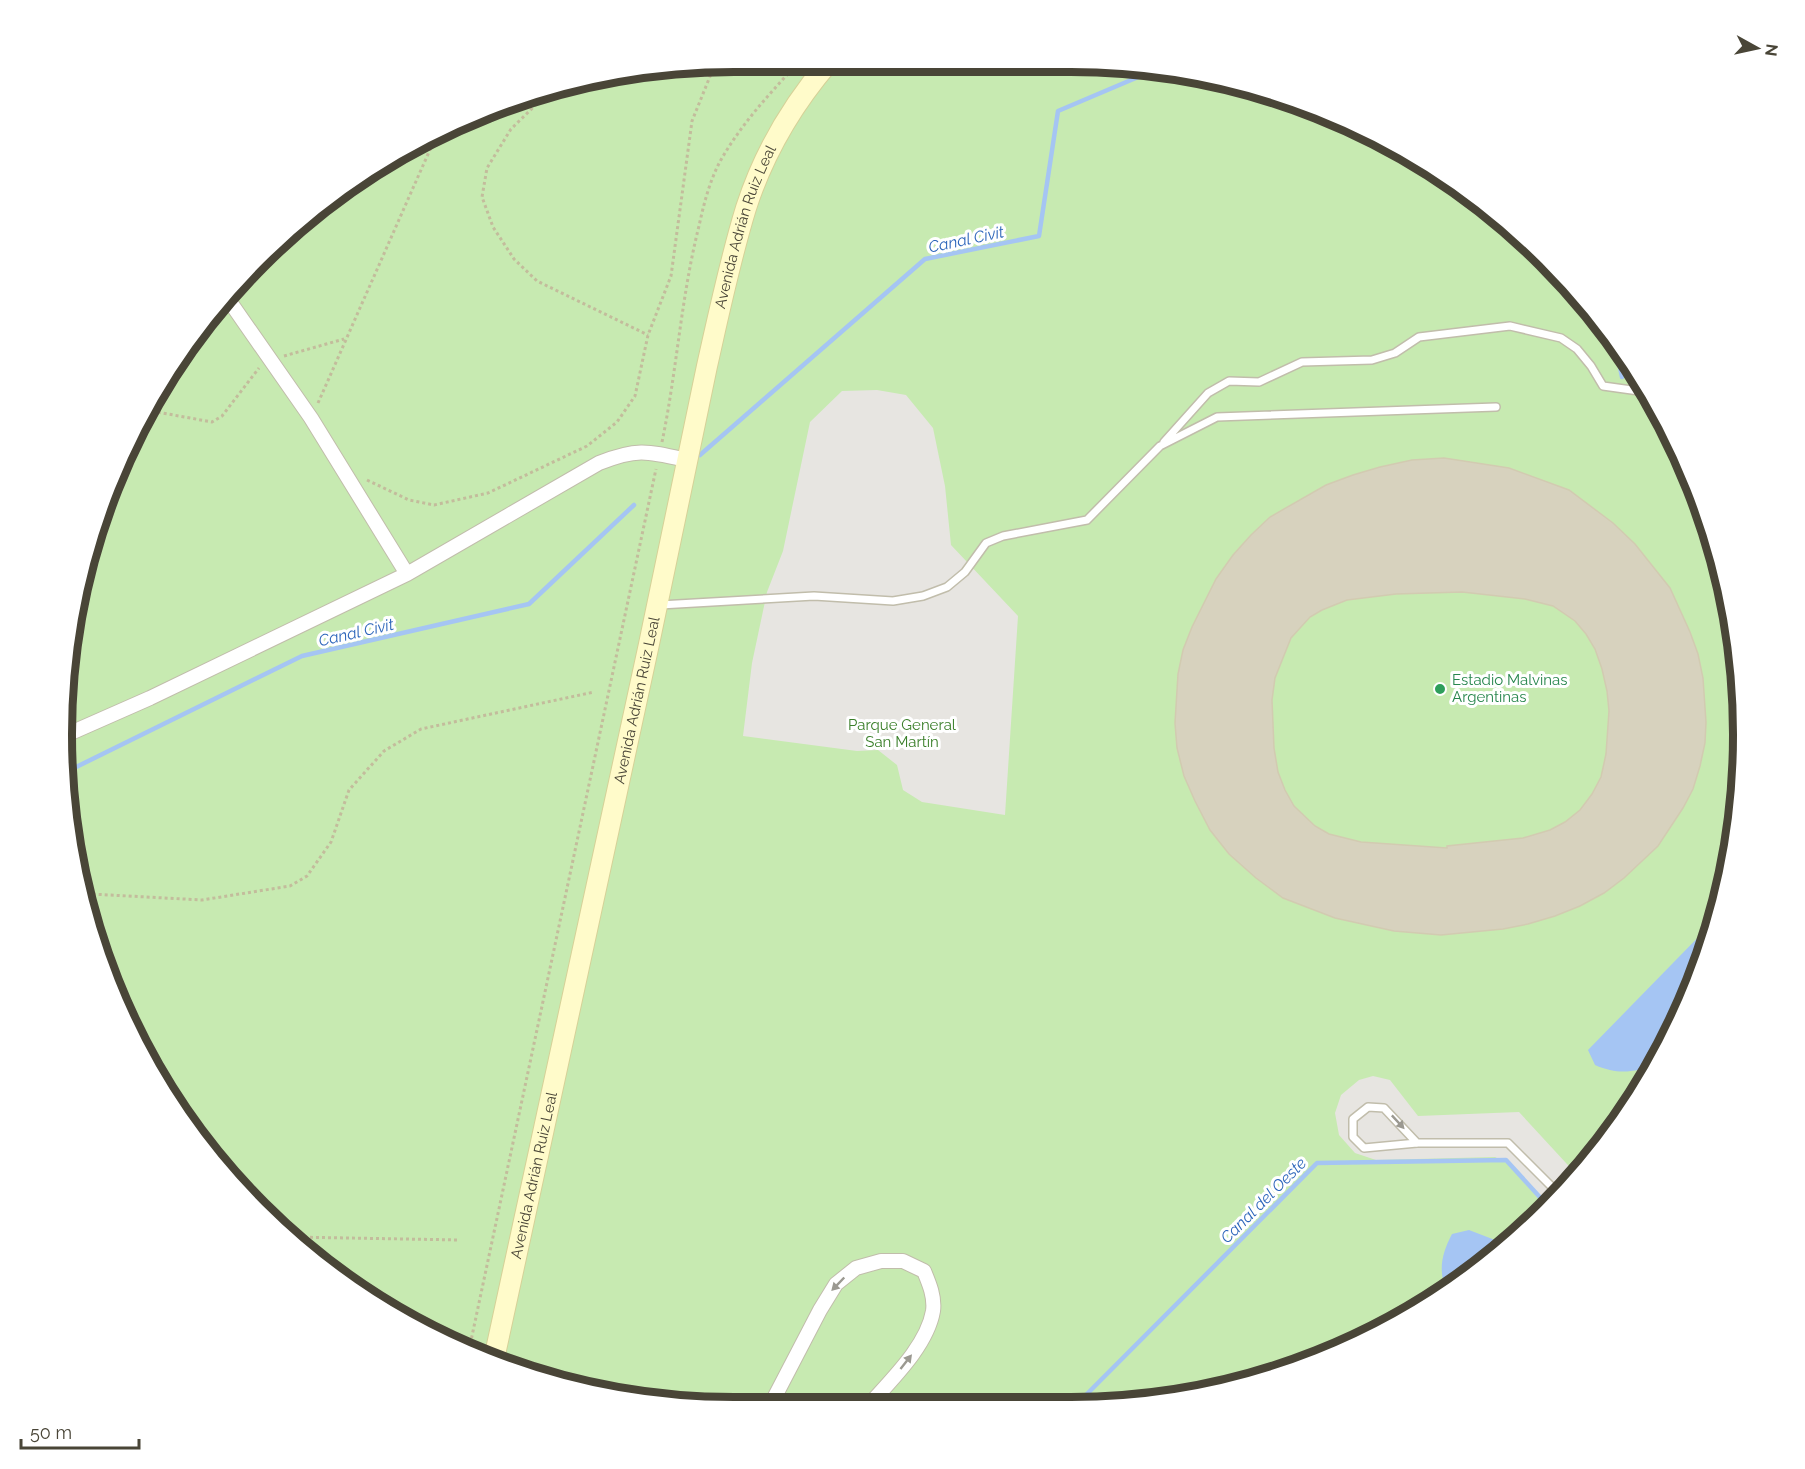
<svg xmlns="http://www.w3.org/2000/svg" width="1805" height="1469" font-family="Raleway,sans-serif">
<rect width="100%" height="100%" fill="#f5f4e9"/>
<!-- green -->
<path fill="#c7eab1" d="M734,62L1115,63L1202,75L1328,113L1444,175L1514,229L1605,325L1674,437L1720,560L1742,690L1738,822L1708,951L1654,1071L1577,1178L1480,1268L1368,1338L1244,1385L1114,1406H691L561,1385L437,1338L325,1268L228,1178L131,1032L75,866L63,691L97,518L152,398L259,258L398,151L561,84Z"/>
<!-- parking -->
<path fill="#e7e5e1" d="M877,390L906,395L933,428L945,486L951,545L1018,616L1005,815L922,802L903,790L897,765L878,750L857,751L743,736L752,663L767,592L783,551L810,422L842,391Z
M1373,1076L1390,1080L1418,1116L1519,1112L1578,1176L1546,1207L1507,1163L1495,1157L1376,1160L1355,1153L1339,1135L1335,1113L1341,1095L1359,1080Z"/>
<!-- water -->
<path fill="#a5c5f3" d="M1715,920L1708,951L1656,1066C1632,1072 1618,1075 1595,1065L1588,1050Z
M1469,1230L1495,1240L1503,1247L1480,1268L1446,1290C1438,1269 1442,1253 1452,1234Z"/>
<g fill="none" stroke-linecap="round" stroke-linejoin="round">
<!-- stream -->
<path stroke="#a5c5f3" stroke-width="4.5" d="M1615,342L1622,377
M700,455L925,259L1039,236L1058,111L1157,69
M68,771L302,656L529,604L634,505
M1075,1406L1317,1163L1506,1160L1547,1205"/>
</g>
<!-- building -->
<path fill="#d7d2be" stroke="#d2cbb1" stroke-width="1.5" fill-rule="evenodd" d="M1444,458L1509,468L1569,490L1613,523L1635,544L1670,588L1690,632L1698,654L1703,678L1706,722L1705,743L1700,766L1693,789L1683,808L1658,846L1624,878L1604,893L1580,906L1555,916L1528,924L1503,929L1441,935L1394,931L1335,918L1283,898L1256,878L1229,854L1210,830L1195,801L1184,776L1177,748L1175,723L1178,674L1183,650L1192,627L1216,579L1233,555L1251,535L1270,517L1326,485L1353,475L1380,467L1412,460ZM1462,592L1525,599L1553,606L1575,621L1586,634L1595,649L1602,669L1607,691L1609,711L1606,754L1601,777L1592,794L1580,810L1565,822L1550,830L1523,838L1447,846V848L1361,842L1329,834L1315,826L1294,806L1285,790L1278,772L1274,748L1272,700L1275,678L1291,638L1310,617L1322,610L1347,600L1396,594Z"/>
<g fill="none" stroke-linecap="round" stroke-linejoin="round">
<!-- lane casing -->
<g stroke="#c1bdab" stroke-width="10">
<path id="lane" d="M1164,442L1208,393L1229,381L1259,382L1302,362L1372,360L1395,353L1419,337L1510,326L1561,338L1577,349L1591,366L1603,386L1646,392
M660,605L814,596L893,601L923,596L947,587L965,572L986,543L1003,536L1087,520L1160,446L1217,417L1496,407
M1417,1143L1384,1108L1368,1107L1353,1119V1137L1364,1148L1417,1143H1508L1559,1194"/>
</g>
<!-- street casing -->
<g stroke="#c1bdab" stroke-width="16">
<path id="street" d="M228,299L311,418L407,574
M66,735L150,698L407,574L599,463C637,448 647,451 686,460
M770,1406L820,1310L836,1284L856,1268L881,1261H903L924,1271C929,1283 935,1297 933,1311C927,1346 891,1380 868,1406"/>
</g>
<!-- secondary casing -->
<g stroke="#d6d198" stroke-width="22">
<g id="secondary">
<path id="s1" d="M494,1359C546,1121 598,883 649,644C669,552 687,458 707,366C719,313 730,260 746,208C763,155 793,104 829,62"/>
</g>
</g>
<!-- path -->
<path stroke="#c3bc9c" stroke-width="3" stroke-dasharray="3 3" stroke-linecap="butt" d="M554,87L511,129L487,168L482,197L493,227L514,259L537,281L648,335
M284,356L344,339
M318,403L436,136
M146,410L212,422L222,416L259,368
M662,442C677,370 681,297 699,226C704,203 710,179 722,158C743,122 771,92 799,62
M367,480L409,500L434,505L488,493L587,446L617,422L635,396L648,335L671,276L692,121L715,64
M82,889L91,894L202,900L290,886L307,876L331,842L349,790L384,751L421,729L594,692
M292,1237L460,1240
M469,1350L656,469"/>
<!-- lane -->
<use href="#lane" stroke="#fff" stroke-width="7"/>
<!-- street -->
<use href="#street" stroke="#fff" stroke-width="14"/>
<!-- secondary -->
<use href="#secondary" stroke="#fffbca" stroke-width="20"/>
</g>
<!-- one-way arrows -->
<defs><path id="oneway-solid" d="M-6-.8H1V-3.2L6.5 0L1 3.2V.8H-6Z" transform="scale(1.5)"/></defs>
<g fill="#9b9991">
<use href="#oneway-solid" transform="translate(1398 1122) rotate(47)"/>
<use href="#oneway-solid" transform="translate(838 1284) rotate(134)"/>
<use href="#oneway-solid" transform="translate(906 1362) rotate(-52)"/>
</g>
<!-- markers -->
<circle fill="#2e9e5b" stroke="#fff" stroke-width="2" cx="1440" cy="689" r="6"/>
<g text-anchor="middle" stroke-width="6" stroke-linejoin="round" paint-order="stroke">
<!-- street labels -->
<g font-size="15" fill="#494537" stroke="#fff">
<text dy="5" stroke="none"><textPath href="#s1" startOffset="1160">Avenida Adrián Ruiz Leal</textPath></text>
<text dy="5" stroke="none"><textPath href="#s1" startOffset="674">Avenida Adrián Ruiz Leal</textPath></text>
<text dy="5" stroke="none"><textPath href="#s1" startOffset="188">Avenida Adrián Ruiz Leal</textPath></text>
</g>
<!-- leisure labels -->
<g font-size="15" fill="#27864d" stroke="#fff" text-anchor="start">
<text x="1452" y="685">Estadio Malvinas<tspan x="1452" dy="17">Argentinas</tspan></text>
</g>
<!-- park labels -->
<g font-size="15" fill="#397e28" stroke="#fff">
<text x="902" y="730">Parque General<tspan x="902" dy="17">San Martín</tspan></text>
</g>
<!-- water labels -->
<g font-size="16" font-style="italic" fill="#2c65ba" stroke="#fff">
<text transform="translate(966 239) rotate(-12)" y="6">Canal Civit</text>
<text transform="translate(356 632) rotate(-13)" y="6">Canal Civit</text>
<text transform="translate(1263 1200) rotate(-45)" y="6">Canal del Oeste</text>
</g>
</g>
<!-- crop -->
<path d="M0 0H1805V1469H0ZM734 72H1071A662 662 0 0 1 1733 734V735A662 662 0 0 1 1071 1397H734A662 662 0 0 1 72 735V734A662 662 0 0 1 734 72Z" fill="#fff" fill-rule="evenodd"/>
<path fill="none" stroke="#494537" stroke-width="8" d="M734 72H1071A662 662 0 0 1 1733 734V735A662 662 0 0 1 1071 1397H734A662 662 0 0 1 72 735V734A662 662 0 0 1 734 72Z"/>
<!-- north arrow -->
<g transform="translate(1757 48) rotate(98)" stroke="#ffffff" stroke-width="4.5" paint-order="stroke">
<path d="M0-4.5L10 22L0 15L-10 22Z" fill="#494537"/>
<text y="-9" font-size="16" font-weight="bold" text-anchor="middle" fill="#494537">N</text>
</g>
<!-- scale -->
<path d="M21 1439v9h118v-9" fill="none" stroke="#494537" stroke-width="3"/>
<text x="30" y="1439" font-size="18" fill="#494537" stroke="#ffffff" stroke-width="4.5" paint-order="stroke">50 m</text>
</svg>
